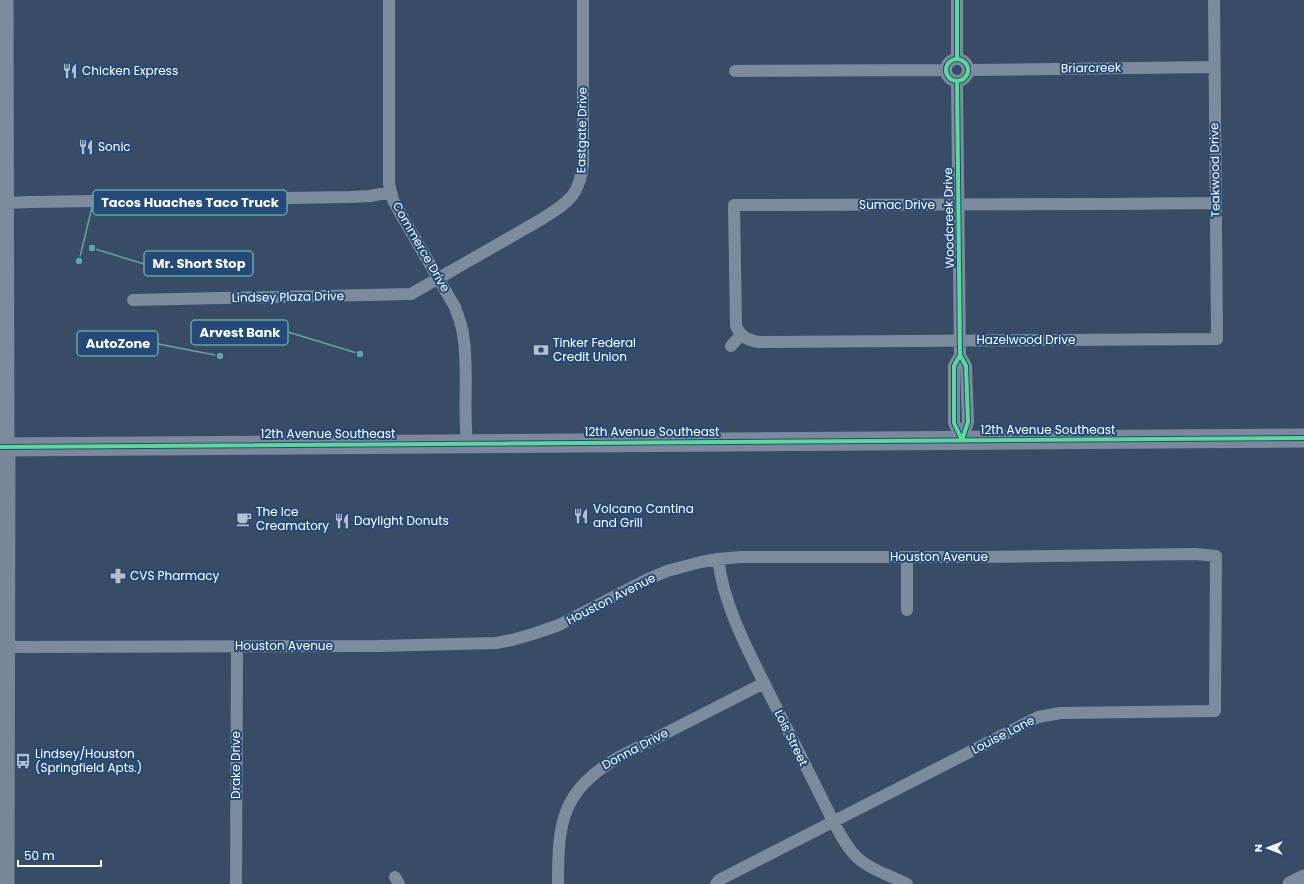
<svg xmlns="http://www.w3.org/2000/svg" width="1304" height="884" font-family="Poppins,sans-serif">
<rect width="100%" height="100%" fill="#384c66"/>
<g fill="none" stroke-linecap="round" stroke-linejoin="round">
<!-- minor -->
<path stroke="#7c8c9d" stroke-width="12" d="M389,0V184L393,200L400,213L455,307C458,316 462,325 463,334C469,370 463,407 467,443
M1214,0L1217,339L759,342C747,340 741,337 736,326L734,205L1108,204L1216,203
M957,58V0
M946 70a11 11 0 1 1 22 0a11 11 0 1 1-22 0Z
M968,70L1214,67
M735,71L946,70
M957,81L960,355L966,366L968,422L962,440
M7,203L31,202L350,197L370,196L391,192
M133,300L411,294L542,219C568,202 579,197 583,164V0
M731,346L741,335
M960,355L954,366V423L962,440
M718,559C724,607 748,650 769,693C790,735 812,778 833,821C840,834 848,850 860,860C873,871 892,876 907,884
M907,610V557
M6,647L378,646L496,643L512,640L533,634L559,625L648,579L667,571L701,562L718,559L741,557H983L1195,554L1216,556L1215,711L1061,713L1038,717L719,880L716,884
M395,877L399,884
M236,884L237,646
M558,884C558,822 561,791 619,757L764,683"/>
<!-- tertiary -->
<path stroke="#7c8c9d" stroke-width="15" d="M6,0L7,447
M1290,884L1304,877"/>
<!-- secondary -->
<path stroke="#788799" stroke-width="17" d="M6,884L7,447"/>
<!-- primary -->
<path stroke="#7c899c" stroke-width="19" d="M0,447L1304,438"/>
<!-- cycleway casing -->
<g stroke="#244a7a" stroke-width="6">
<path id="cycleway" d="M957,58V0
M946 70a11 11 0 1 1 22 0a11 11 0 1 1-22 0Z
M957,81L960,355L966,366L968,422L962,440
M960,355L954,366V423L962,440
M0,447L1304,438"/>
</g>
<!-- cycleway -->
<use href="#cycleway" stroke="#5adb95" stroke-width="4"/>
</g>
<!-- icons -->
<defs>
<g id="restaurant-bare" transform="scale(1.2)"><path d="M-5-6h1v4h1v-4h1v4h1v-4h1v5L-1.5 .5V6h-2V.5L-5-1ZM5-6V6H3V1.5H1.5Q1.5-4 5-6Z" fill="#b9c0c9" stroke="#244a7a" stroke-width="2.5" paint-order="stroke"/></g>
<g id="bank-bare" transform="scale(1.2)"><path d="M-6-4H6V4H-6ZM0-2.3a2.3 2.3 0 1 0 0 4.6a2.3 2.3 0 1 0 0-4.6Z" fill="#b9c0c9" stroke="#244a7a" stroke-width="2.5" paint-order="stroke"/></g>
<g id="cafe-bare" transform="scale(1.2)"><path d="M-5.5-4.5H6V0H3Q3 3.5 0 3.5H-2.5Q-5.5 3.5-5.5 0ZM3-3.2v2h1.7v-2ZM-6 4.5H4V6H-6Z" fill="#b9c0c9" stroke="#244a7a" stroke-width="2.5" paint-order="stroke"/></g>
<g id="pharmacy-bare" transform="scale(1.2)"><path d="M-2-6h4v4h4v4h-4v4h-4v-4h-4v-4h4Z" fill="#b9c0c9" stroke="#244a7a" stroke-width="2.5" paint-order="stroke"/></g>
<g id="bus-bare" transform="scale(1.2)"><path d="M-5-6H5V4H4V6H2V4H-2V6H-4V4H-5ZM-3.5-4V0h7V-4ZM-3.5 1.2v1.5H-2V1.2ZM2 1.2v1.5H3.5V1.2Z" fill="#b9c0c9" stroke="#244a7a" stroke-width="2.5" paint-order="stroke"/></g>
</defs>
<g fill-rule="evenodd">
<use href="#restaurant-bare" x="70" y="71"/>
<use href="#restaurant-bare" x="86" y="147"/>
<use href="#bank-bare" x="541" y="350"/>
<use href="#restaurant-bare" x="581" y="516"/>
<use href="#cafe-bare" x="244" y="519"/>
<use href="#restaurant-bare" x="342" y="521"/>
<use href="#pharmacy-bare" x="118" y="576"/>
<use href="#bus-bare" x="23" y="761"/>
</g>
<g text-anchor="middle" stroke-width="4" stroke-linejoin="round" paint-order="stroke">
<!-- street labels -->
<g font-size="12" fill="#fff" stroke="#244a7a">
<text transform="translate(1091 68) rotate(-1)" y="4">Briarcreek</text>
<text transform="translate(582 130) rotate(-89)" y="4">Eastgate Drive</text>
<text transform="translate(1215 170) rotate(-91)" y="4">Teakwood Drive</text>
<text x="897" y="209">Sumac Drive</text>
<text transform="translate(949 218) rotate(-91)" y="4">Woodcreek Drive</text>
<text transform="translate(421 247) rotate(60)" y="4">Commerce Drive</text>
<text transform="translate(288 297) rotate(-1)" y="4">Lindsey Plaza Drive</text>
<text x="1026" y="344">Hazelwood Drive</text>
<text x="1048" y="434">12th Avenue Southeast</text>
<text x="652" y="436">12th Avenue Southeast</text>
<text x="328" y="438">12th Avenue Southeast</text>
<text x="939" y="561">Houston Avenue</text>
<text transform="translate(611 599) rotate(-27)" y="4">Houston Avenue</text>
<text x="284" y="650">Houston Avenue</text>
<text transform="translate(1003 735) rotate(-27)" y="4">Louise Lane</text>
<text transform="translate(791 738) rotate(64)" y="4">Lois Street</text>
<text transform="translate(635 749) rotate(-28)" y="4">Donna Drive</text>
<text transform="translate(236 765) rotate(-90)" y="4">Drake Drive</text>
</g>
<!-- poi labels -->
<g font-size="12" fill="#fff" stroke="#244a7a" text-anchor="start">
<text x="82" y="75">Chicken Express</text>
<text x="98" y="151">Sonic</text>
<text x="553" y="347">Tinker Federal<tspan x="553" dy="14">Credit Union</tspan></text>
<text x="593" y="513">Volcano Cantina<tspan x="593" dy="14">and Grill</tspan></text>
<text x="256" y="516">The Ice<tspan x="256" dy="14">Creamatory</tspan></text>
<text x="354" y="525">Daylight Donuts</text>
<text x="130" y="580">CVS Pharmacy</text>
<text x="35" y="758">Lindsey/Houston<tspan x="35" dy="14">(Springfield Apts.)</tspan></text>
</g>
</g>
<!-- callouts -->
<path fill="none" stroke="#63a6a1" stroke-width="1.5" d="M79 261L93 203M92 248L144 264M360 354L288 332M220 356L158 344"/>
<g fill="#63a6a1" stroke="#244a7a" stroke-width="1.5">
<circle cx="79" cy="261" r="4"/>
<circle cx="92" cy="248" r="4"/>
<circle cx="360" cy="354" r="4"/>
<circle cx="220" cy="356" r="4"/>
</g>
<g fill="#244a7a" stroke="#63a6a1" stroke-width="1.5">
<rect x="93" y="190" width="194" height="25" rx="4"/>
<rect x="144" y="251" width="109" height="25" rx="4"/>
<rect x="191" y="320" width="97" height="25" rx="4"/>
<rect x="77" y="331" width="81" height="25" rx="4"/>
</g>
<g font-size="13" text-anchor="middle" font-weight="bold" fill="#fff">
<text x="190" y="207">Tacos Huaches Taco Truck</text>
<text x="199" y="268">Mr. Short Stop</text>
<text x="240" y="337">Arvest Bank</text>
<text x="118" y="348">AutoZone</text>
</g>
<!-- north arrow -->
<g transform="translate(1268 848) rotate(270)" stroke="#244a7a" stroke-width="3" paint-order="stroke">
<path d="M0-3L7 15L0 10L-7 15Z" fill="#ffffff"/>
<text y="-6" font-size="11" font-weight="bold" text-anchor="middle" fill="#ffffff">N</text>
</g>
<!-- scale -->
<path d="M18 860v6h83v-6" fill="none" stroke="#ffffff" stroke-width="2"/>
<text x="24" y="860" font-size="12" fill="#ffffff" stroke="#244a7a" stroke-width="3" paint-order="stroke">50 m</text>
</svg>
